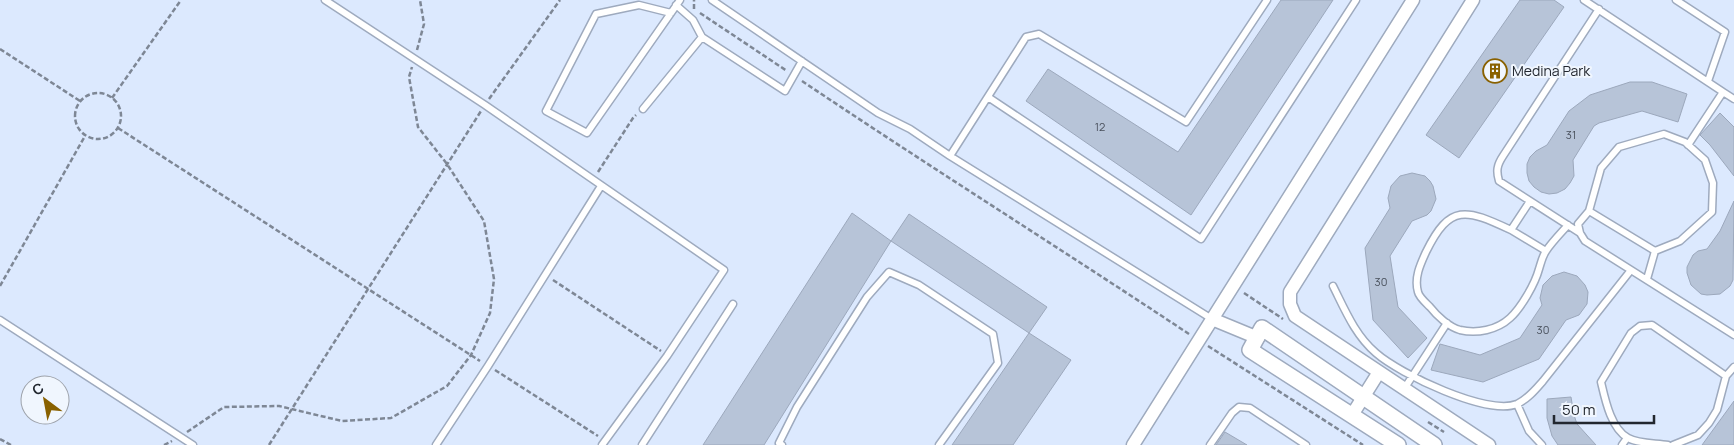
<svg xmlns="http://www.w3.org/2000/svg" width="1734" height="445" font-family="Manrope,sans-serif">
<rect width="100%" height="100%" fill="#dce9fe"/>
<!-- building -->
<path fill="#b7c4d8" stroke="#9ca8bc" d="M1281,0H1333L1191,215L1026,101L1048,69L1178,152Z
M1520,0H1554L1564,7L1459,158L1426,135Z
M1630,82H1652L1687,94L1678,122L1642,111L1599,123L1594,126L1573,160L1574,176L1570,183L1565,189L1557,193L1549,194L1541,192L1534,187L1529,181L1527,173V164L1530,157L1536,151L1547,145L1569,111L1590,95Z
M1720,113L1734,127V176L1710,145L1700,135Z
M1412,173L1425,176L1430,181L1433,186L1436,199L1431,211L1427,215L1412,221L1390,256L1398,307L1427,338L1408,358L1373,320L1365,248L1390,208L1388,198L1391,186L1400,176Z
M1734,201L1733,280L1730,286L1720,294L1707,295L1701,294L1691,285L1687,273V267L1693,255L1698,251L1707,249L1720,231Z
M852,213L891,241L764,445H703Z
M909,214L1047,307L1029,333L891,241Z
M1564,272L1577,276L1585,285L1588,292L1587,304L1579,315L1566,320L1539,359L1483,382L1431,370L1440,344L1480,355L1520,338L1542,305L1540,298L1543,285L1552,276Z
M1029,333L1071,360L1013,445H952Z
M1571,397L1574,415L1577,424L1596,445H1558L1552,436L1547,418V399Z
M1734,401V445H1702Z
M1225,432L1247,445H1216Z"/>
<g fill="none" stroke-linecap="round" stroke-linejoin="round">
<!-- service casing -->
<g stroke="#9eaabe" stroke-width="9">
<path id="service" d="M325,0L485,105L724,270L667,356L602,445
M712,0L878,113L910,129L950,156L1212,319
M1584,0L1723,92
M1676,0L1725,32L1708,81
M676,5L693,20L702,37
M671,13L639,5L596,14L546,111L587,133L671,13L680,0
M988,97L1201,239L1356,0
M643,109L702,37L785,91L802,61
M1688,145L1723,92L1734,99
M950,156L1026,37L1039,34L1186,122L1267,0
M1530,201L1511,230C1466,209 1450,203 1426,252C1420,265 1414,278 1418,292C1419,297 1426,303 1430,307C1437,316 1449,327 1460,330C1477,334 1497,330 1510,318C1521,308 1535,284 1539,269C1541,263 1542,257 1546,251C1552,242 1560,234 1568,225
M1589,211L1655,251
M1511,230L1546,251
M1580,233L1499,181C1496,171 1497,165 1503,156L1599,9
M1655,251L1680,241L1712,212L1713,183L1705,160L1685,142L1664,134L1619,147L1601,168L1589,211L1578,224L1580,233L1585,241L1734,335
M1647,279L1655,251
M1333,286C1345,310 1355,335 1376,353C1400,374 1487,416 1517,404C1528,399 1536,389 1543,381L1631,270
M0,320L193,445
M1404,389L1447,323
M1517,404L1529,431L1542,445
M436,445L488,366L601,186
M642,445L733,304
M782,445L779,443L797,407L867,297L889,272L919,285L993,334L998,363L939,445
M1210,445L1232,413L1239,407L1250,408L1306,445
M1622,445L1627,438
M1668,445C1656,443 1639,444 1628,438C1611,429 1605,399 1601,382L1631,333L1640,326L1652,325L1726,376
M1673,445L1698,435L1709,423L1717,410L1726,376L1734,367"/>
</g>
<!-- minor casing -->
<g stroke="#9eaabe" stroke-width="15">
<path id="minor" d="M1473,0L1290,292V304L1295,316L1489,445
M1212,319L1258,338
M1352,415L1379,372
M1133,445L1413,0"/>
</g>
<!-- tertiary casing -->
<g stroke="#9eaabe" stroke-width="18">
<path id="tertiary" d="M1398,445L1250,350L1262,328L1434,445"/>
</g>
<!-- path -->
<path stroke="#7e8795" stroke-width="2.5" stroke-dasharray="5 2.5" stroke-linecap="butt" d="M694,9V0
M700,13L787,71
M0,49L80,101
M417,50L424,24L420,0
M802,81C930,167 1061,249 1189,334
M75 116a23 23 0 1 1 46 0a23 23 0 1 1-46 0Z
M112,98L181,0
M489,99L560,0
M118,128L480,361
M598,172L633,118L636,115
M553,280L661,351
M0,286L85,136
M1244,293L1283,319
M1208,346L1363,445
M495,370L598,436
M1428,422L1444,432
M187,432L224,407L279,406L342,421L391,418L447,386L471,355L490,313L494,279L484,221L447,164L418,127L409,77L412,67
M0,439L11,445
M164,445L172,441
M269,445L481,111"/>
<!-- service -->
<use href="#service" stroke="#fff" stroke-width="6"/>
<!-- minor -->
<use href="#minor" stroke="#fff" stroke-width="12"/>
<!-- tertiary -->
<use href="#tertiary" stroke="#fff" stroke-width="15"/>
</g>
<!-- icons -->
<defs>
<g id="building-ring" transform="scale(1.25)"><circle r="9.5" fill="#f0f6fe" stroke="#896100" stroke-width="1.5"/><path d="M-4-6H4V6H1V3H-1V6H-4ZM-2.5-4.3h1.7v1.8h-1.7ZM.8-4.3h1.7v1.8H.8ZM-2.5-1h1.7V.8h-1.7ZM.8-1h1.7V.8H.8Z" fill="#896100"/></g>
</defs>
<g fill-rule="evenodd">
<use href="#building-ring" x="1495" y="71"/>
</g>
<g text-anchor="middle" stroke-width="4" stroke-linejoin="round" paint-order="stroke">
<!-- number labels -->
<g font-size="11" fill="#474e59">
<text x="1100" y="131">12</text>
<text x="1571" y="139">31</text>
<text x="1381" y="286">30</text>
<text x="1543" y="334">30</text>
</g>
<!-- poi labels -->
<g font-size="14" fill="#22272f" stroke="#f0f6fe" text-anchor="start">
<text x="1512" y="76">Medina Park</text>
</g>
</g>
<!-- north arrow -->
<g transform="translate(45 400) rotate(328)"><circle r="24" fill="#f0f6fe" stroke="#9ea3ab"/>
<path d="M0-4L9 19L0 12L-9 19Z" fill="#896100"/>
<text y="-8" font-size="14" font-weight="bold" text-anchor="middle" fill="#22272f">С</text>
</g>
<!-- scale -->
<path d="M1554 415v8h100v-8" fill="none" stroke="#22272f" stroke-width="2.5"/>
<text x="1562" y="415" font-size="15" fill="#22272f" stroke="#f0f6fe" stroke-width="4" paint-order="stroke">50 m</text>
</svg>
